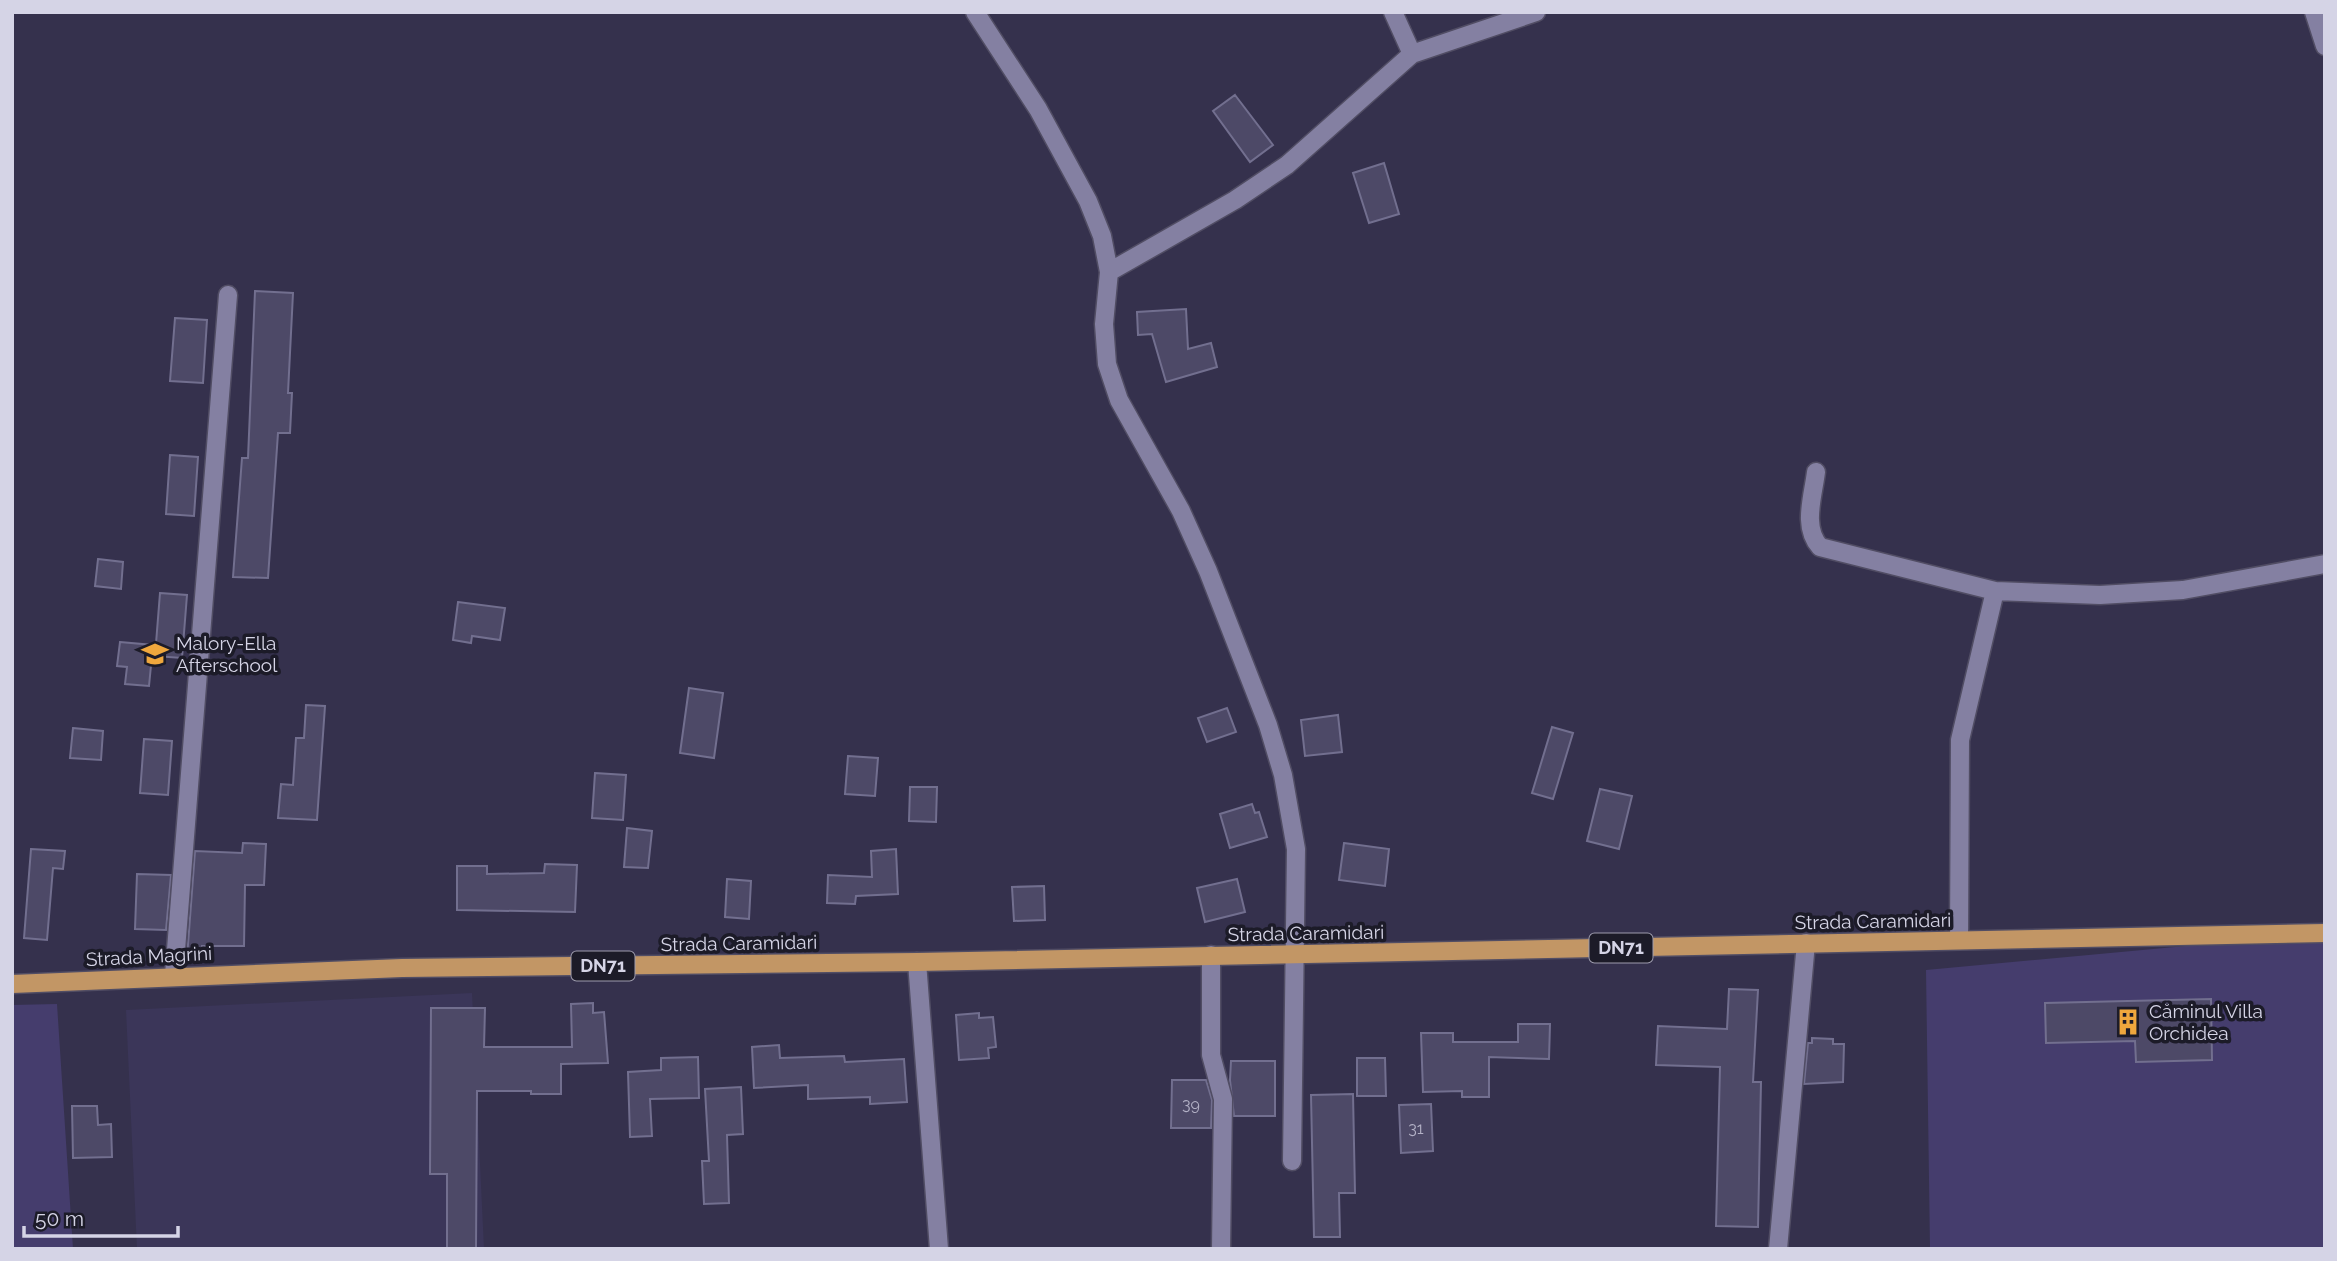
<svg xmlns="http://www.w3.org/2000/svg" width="2337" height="1261" font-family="Raleway,sans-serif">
<rect width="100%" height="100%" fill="#35314d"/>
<!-- built -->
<path fill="#3b3659" d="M472,993L484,1249H137L126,1010Z"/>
<!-- green -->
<path fill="#453d6d" d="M2325,933V1249H1930L1926,970Z
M57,1004L73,1249H12V1005Z"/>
<!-- building -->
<path fill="#4d4967" stroke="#726f8f" stroke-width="2" d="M1235,95L1273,145L1250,162L1213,111Z
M1384,163L1399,214L1369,223L1353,173Z
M255,291L293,293L288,393H292L290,433H278L268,578L233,577L242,458H248Z
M1186,309L1188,349L1211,343L1217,367L1166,382L1152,334L1138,335L1137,312Z
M175,318L207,320L203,383L170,381Z
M170,455L198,457L194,516L166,514Z
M98,559L123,562L121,589L95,586Z
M160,593L187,595L182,658L155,656Z
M458,602L505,608L500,640L472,636L471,643L453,640Z
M120,642L153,645L149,686L125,684L127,667L117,666Z
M689,688L723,693L714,758L680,753Z
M306,705L325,706L317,820L278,818L281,784L293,785L296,738H304Z
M1227,708L1236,732L1207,742L1198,718Z
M1338,715L1342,752L1305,756L1301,720Z
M1552,727L1573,733L1553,799L1532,793Z
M73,728L103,731L101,760L70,758Z
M144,739L172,741L168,795L140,793Z
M848,756L878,758L875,796L845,794Z
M595,773L626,775L623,820L592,818Z
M910,787H937L936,822L909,821Z
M1600,789L1632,796L1619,849L1587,841Z
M1252,804L1255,813L1259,812L1267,837L1230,848L1220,814Z
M627,828L652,831L648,868L624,867Z
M243,843L266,844L264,885H245L244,946H202L201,959L187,958L195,851L242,853Z
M1344,843L1389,849L1385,886L1339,880Z
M31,849L65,851L63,869L53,868L47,940L24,938Z
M896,849L898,894L856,896L855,904L827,903L828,875L872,877L871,851Z
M545,864L577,865L575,912L457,910V866H487V874L544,873Z
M137,874L171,875L166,930L135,929Z
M727,879L751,881L749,919L725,917Z
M1237,879L1245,912L1205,922L1197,888Z
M1044,886L1045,920L1014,921L1012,887Z
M1729,989L1758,990L1753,1082H1761L1758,1227L1716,1226L1720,1067L1656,1065L1658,1026L1727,1029Z
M2211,999L2212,1060L2136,1062L2135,1041L2046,1043L2045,1003Z
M593,1003V1013L604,1012L608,1063L561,1064V1094H531V1091H477L476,1249H447V1174H430L431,1008H485L484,1047H572L571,1004Z
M979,1013V1018L993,1017L996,1047L988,1048L989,1058L959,1060L956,1015Z
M1518,1024H1550L1549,1059L1489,1057V1097H1462V1091L1423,1092L1421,1033H1453V1042H1518Z
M1812,1038L1833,1039V1044H1844L1843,1082L1804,1084L1808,1043H1812Z
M779,1045L780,1058L844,1056L845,1062L904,1059L907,1102L870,1104V1097L808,1099V1085L754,1088L752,1047Z
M698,1057L699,1098L650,1099L652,1136L630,1137L628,1072L661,1070V1058Z
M1357,1058H1385L1386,1096H1357Z
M1231,1061H1275V1116H1234L1230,1080Z
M1172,1080H1206L1212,1100L1211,1128H1171Z
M741,1087L743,1134L727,1135L729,1203L704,1204L702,1161H709L705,1089Z
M1353,1094L1355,1193H1339L1340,1237H1314L1311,1095Z
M1431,1104L1433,1151L1401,1153L1399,1105Z
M72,1106H97L98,1125L111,1124L112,1157L73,1158Z"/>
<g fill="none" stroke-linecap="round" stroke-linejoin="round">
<!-- minor casing -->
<g stroke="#514d64" stroke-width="21">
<path id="minor" d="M975,12L1038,109L1088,201L1102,236L1109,272L1104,324L1107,364L1119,400L1181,511L1208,571L1268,725L1283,775L1296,849L1292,1161
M1393,12L1412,54
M2314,12L2325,46
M1109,272L1235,200L1287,165L1412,54L1536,12
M1816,472C1813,497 1802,527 1820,547L1995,591L2100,595L2183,590L2325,564
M1959,940L1960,740L1995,591
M1211,955V1055L1223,1099L1221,1249
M917,962L939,1249
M174,975L228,295
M1778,1249L1806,943"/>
</g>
<!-- primary casing -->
<g stroke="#514d64" stroke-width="21">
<path id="primary" d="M12,984L402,968L917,962L2325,933"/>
</g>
<!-- minor -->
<use href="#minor" stroke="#8480a2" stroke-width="18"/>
<!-- primary -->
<use href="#primary" stroke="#c29665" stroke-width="18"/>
</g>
<!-- icons -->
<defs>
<g id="school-bare" transform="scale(2.1)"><path d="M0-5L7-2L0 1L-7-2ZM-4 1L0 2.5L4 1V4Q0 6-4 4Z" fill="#efa73d" stroke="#1c1b28" stroke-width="2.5" paint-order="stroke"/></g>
<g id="building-bare" transform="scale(2.1)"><path d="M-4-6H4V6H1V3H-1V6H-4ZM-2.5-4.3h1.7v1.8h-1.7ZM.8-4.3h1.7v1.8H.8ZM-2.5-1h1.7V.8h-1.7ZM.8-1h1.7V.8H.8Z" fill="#efa73d" stroke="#1c1b28" stroke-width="2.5" paint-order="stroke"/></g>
</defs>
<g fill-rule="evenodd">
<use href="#school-bare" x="155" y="654"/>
<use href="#building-bare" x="2128" y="1022"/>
</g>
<g text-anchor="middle" stroke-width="7" stroke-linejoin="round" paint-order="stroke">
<!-- number labels -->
<g font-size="16" fill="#b3b1c6">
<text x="1191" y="1110">39</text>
<text x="1416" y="1134">31</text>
</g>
<!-- shield labels -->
<g fill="#1c1b28" stroke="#9e9cad" stroke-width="2">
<rect x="1589.5" y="933.5" width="63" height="29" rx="5"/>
<rect x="571.5" y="951.5" width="63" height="29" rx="5"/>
</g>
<g font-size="18" font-weight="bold" fill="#d5d4e6">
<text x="1621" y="954">DN71</text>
<text x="603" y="972">DN71</text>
</g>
<!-- poi labels -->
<g font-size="19" fill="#d5d4e6" stroke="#1c1b28" text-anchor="start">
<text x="176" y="650">Malory-Ella<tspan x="176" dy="22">Afterschool</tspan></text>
<text x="2149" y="1018">Căminul Villa<tspan x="2149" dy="22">Orchidea</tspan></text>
</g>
<!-- street labels -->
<g font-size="19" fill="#d5d4e6" stroke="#1c1b28">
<text transform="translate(1873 921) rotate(-1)" y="7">Strada Caramidari</text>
<text transform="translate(1306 933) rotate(-1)" y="7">Strada Caramidari</text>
<text transform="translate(739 943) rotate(-1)" y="7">Strada Caramidari</text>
<text transform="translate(149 956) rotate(-3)" y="7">Strada Magrini</text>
</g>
</g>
<!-- border -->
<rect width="2337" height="1261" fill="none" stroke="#d5d4e6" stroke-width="28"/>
<!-- scale -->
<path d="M24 1226v10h154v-10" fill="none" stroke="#d5d4e6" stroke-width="3.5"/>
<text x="35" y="1226" font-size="21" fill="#d5d4e6" stroke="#1c1b28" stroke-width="5" paint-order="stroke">50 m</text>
</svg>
